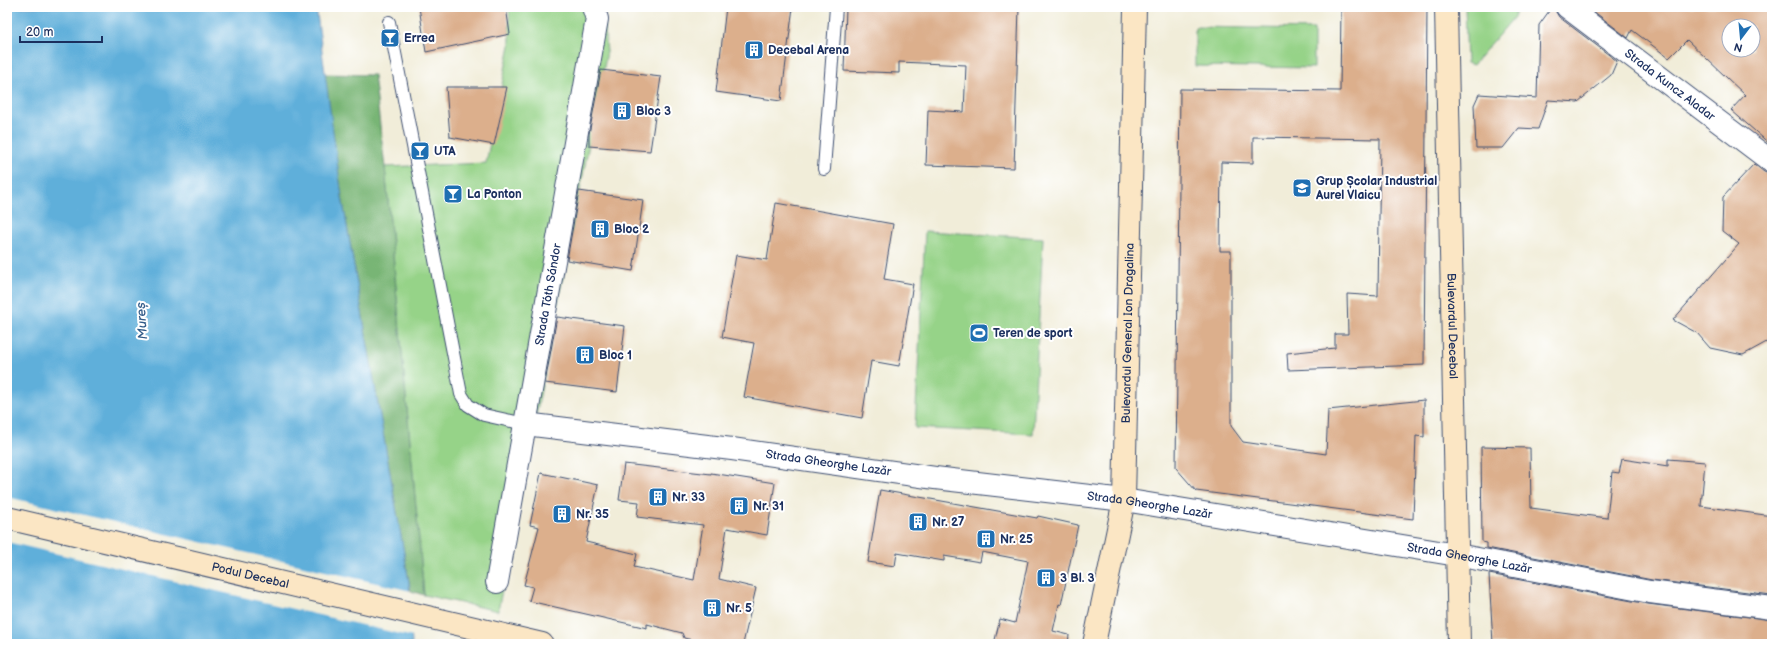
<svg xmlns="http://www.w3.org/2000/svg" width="1779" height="651" font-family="'Balsamiq Sans',sans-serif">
<rect width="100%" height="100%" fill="#fff"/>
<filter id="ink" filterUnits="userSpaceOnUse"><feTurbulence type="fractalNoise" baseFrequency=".025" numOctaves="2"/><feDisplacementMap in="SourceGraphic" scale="8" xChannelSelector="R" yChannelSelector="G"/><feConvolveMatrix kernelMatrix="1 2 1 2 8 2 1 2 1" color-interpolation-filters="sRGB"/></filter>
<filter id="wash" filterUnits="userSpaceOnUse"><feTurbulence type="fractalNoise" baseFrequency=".012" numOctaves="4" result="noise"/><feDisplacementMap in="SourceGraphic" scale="16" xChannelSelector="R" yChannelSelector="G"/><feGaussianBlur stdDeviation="0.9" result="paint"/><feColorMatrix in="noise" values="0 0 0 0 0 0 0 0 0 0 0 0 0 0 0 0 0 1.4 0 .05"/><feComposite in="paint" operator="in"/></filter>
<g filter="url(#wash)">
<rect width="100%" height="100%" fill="#f1edd9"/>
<!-- green -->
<path fill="#96d388" stroke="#588173" d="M509,7H603L607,52L498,611L424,595L385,167L486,163L510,45Z
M1465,7H1517L1514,17L1473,65L1467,63Z
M1195,27L1314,29V68L1195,66Z
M925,231L1043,238L1033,434L915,428Z"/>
<!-- forest -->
<path fill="#78b574" stroke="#4a7269" d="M324,74L374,75L385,167L424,595L411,591L409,582L342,197Z"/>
<!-- water -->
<path fill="#5fafda" stroke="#3d6f9c" d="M7,7H316L342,197L409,582L412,644H7Z"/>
<!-- pier -->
<path fill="#f1edd9" d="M7,497L411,591L413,637L7,542Z"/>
<g id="blocks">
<!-- building -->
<path fill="#dcaf8c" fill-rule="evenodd" d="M419,7H506L510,34L426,52Z
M726,7H793L781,101L716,92Z
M846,7H1019L1014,168L926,165L928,110L964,112L966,65L899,62V73L844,71Z
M1341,7H1427L1424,365L1288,370L1287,353L1335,348V334H1348L1347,294L1378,296L1380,139L1253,137V163L1221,162L1220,251H1231V426L1243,442L1326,454L1328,410L1424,400V437L1416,436L1413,519L1196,491L1176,468L1180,89L1340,91Z
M1552,7H1555L1556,12L1559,17L1617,61L1611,75L1578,102L1548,100L1538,129L1519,128L1503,148H1476L1474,105L1479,94L1537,98L1539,25Z
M1588,7H1772V146L1731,110L1745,95L1687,40L1669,58L1632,30L1628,38ZM1729,26H1753V50H1729Z
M601,70L661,77L650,151L589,146V134Z
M446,87H507L494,145L450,137Z
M1754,164L1764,172L1772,174V339L1743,355L1710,348L1697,333L1673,320L1739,244L1722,231L1723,197Z
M579,191L643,200L633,271L567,260Z
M776,203L893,224L884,279L913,284L899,366L871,361L862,418L744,397L754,343L722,337L736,255L767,260Z
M557,317L625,326L617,392L545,383Z
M1481,447L1530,448L1531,508L1607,518L1612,472L1619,473L1622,459L1668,466V459L1705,462L1701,506L1772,516V595L1652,580L1487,548V543L1482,542Z
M624,464L711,474V473L775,483L767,535L727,528L719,579L756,588L743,644H709L684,638L682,633L647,624V628L529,601L533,587L524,585L539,527L530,525L541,473L598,485L586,542L637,554L634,567L694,580L703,525L637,517L639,502L619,500Z
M880,490L1037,518L1038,516L1078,525L1061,605L1059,604L1053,631L1069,635L1068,644H994L1000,619L1015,623L1028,561L982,552L980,562L944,556V561L897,553L895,566L868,562Z
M1489,574L1648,604L1772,620V644H1493Z"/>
</g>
</g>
<g filter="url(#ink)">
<use href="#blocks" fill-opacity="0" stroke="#3b4c70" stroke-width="1"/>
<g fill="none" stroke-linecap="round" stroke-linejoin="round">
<!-- lane casing -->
<g stroke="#3b4c70" stroke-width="14">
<path id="lane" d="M389,22L461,394L468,405L484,415L525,424
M824,169L836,7"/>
</g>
<!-- street casing -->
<g stroke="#3b4c70" stroke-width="24">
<g id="street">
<path id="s1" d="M1567,7L1772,162"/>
<path id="s2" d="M525,424L732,449L935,478L1124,500L1457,555L1650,592L1772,608"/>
<path id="s3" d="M497,582L597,19L593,7"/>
</g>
</g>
<!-- secondary casing -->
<g stroke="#3b4c70" stroke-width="24">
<g id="secondary">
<path id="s4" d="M1446,7L1459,644"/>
<path id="s5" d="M7,518L542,644"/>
<path id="s6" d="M1094,644L1124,500L1135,7"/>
</g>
</g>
<!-- lane -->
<use href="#lane" stroke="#fff" stroke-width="12"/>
<!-- street -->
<use href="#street" stroke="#fff" stroke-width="22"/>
<!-- secondary -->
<use href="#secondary" stroke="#fbe6c4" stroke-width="22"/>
</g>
</g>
<!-- icons -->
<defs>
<g id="bar-square" transform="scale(1)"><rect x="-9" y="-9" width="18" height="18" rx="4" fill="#1f6fb2" stroke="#fff"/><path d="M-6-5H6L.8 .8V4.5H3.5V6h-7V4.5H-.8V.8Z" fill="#fff"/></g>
<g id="building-square" transform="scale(1)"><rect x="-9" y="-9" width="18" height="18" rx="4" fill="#1f6fb2" stroke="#fff"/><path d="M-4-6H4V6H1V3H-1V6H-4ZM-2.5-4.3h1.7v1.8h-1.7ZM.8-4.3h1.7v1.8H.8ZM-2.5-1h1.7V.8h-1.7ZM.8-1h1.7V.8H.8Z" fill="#fff"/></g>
<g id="school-square" transform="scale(1)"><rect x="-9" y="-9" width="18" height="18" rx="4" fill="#1f6fb2" stroke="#fff"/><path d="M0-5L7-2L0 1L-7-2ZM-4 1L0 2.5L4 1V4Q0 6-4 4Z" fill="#fff"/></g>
<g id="stadium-square" transform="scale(1)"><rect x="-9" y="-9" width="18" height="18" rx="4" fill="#1f6fb2" stroke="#fff"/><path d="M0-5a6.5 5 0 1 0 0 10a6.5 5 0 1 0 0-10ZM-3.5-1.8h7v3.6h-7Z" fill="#fff"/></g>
</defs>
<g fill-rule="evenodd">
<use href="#bar-square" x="390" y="38"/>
<use href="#building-square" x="754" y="50"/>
<use href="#building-square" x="622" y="111"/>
<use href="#bar-square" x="420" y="151"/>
<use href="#school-square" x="1302" y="188"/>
<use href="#bar-square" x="453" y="194"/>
<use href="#building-square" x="600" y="229"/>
<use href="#stadium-square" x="979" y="333"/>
<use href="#building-square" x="585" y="355"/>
<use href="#building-square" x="658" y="497"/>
<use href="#building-square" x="739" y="506"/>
<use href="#building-square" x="562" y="514"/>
<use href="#building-square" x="918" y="522"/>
<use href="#building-square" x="986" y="539"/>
<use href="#building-square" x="1046" y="578"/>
<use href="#building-square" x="712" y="608"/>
</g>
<g text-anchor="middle" stroke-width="4" stroke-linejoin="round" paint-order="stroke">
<!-- poi labels -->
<g font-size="12" font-weight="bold" fill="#1b2f5e" stroke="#fff" text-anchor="start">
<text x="404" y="42">Errea</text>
<text x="768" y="54">Decebal Arena</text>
<text x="636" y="115">Bloc 3</text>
<text x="434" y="155">UTA</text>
<text x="1316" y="185">Grup Școlar Industrial<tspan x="1316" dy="14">Aurel Vlaicu</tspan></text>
<text x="467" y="198">La Ponton</text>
<text x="614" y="233">Bloc 2</text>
<text x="993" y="337">Teren de sport</text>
<text x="599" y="359">Bloc 1</text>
<text x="672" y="501">Nr. 33</text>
<text x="753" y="510">Nr. 31</text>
<text x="576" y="518">Nr. 35</text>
<text x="932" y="526">Nr. 27</text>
<text x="1000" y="543">Nr. 25</text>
<text x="1060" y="582">3 Bl. 3</text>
<text x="726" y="612">Nr. 5</text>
</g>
<!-- street labels -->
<g font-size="12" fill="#1b2f5e" stroke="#fff">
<text dy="4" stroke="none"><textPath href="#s1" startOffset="129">Strada Kuncz Aladar</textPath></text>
<text dy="4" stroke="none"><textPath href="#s3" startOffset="292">Strada Tóth Sándor</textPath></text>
<text dy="4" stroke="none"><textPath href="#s4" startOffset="319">Bulevardul Decebal</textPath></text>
<text dy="4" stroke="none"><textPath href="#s6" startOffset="314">Bulevardul General Ion Dragalina</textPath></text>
<text dy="4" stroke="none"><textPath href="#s2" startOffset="306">Strada Gheorghe Lazăr</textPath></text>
<text dy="4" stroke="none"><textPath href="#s2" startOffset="630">Strada Gheorghe Lazăr</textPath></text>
<text dy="4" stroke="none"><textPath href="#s2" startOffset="954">Strada Gheorghe Lazăr</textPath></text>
<text dy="4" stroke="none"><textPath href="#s5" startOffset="250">Podul Decebal</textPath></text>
</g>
<!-- water labels -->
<g font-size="13" font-style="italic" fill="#335c89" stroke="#fff">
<text transform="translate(141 321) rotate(-94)" y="5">Mureș</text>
</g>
</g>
<!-- margin -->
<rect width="1779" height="651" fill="none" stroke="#fff" stroke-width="24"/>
<!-- north arrow -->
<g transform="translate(1741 38) rotate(196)"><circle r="19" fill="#ffffff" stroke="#a4acbf"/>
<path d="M0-3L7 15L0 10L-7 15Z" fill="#1f6fb2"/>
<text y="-6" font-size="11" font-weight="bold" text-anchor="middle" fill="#1b2f5e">N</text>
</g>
<!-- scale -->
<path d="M20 36v6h82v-6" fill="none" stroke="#1b2f5e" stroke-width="2"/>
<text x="26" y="36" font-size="12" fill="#1b2f5e" stroke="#ffffff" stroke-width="3" paint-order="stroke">20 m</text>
</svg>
